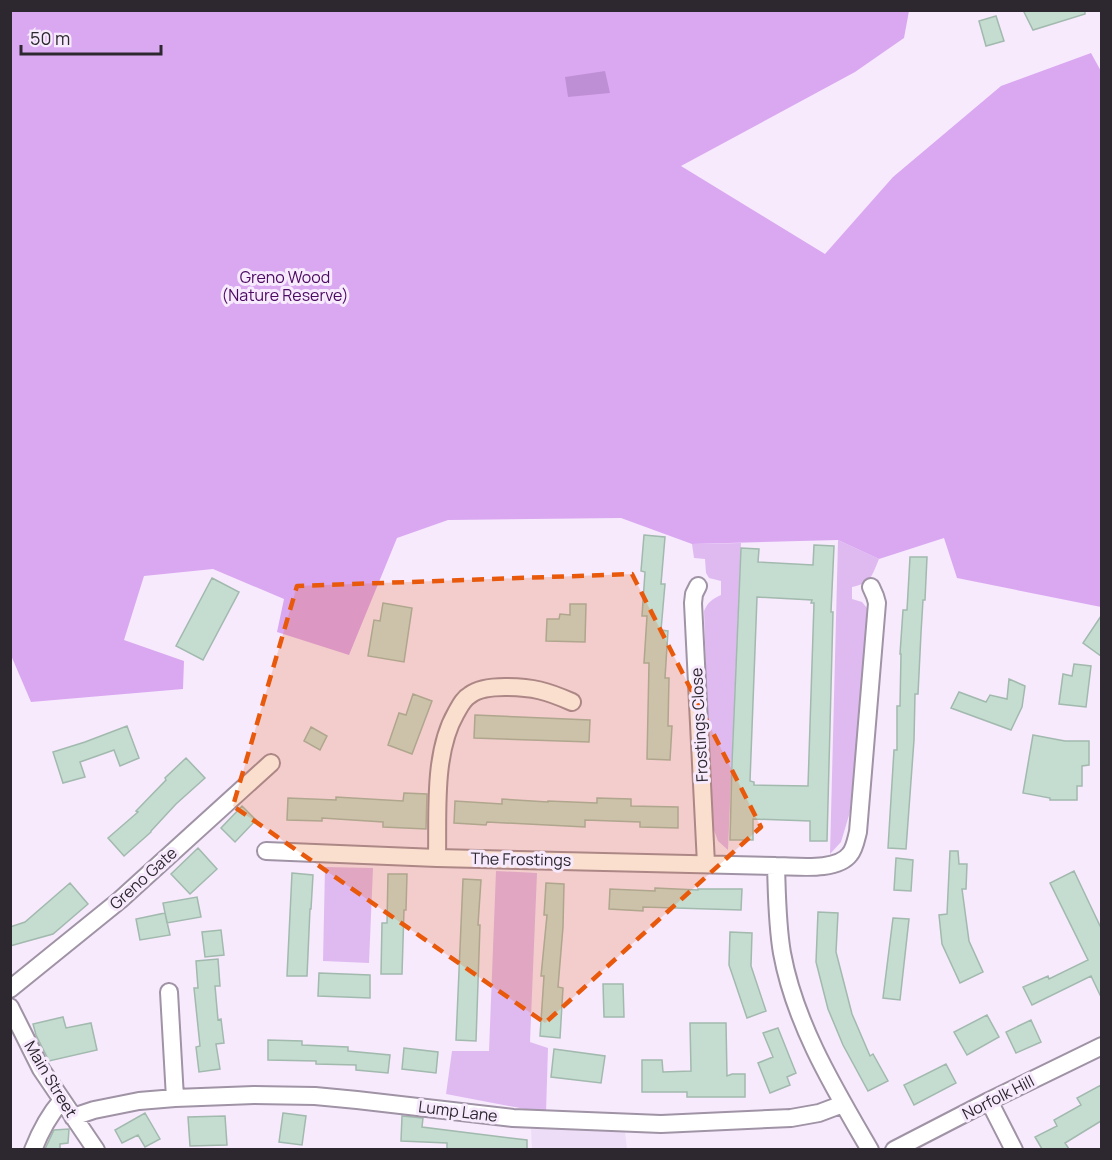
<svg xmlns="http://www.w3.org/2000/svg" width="1112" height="1160" font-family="Manrope,sans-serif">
<rect width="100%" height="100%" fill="#f7eafd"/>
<!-- built -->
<path fill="#eeddf7" d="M531,1129L625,1131L627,1149H532Z"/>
<!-- green -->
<path fill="#dfbaf1" d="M838,540L879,559C872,575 872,583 852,587V599L862,602L867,608L861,702L850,812L841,842L830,854Z
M741,543L728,850L718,841L711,822L704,611C708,602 712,599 721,595V581L709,578L706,573L705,559L694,558L692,544Z
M325,867L373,868L369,963L323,961Z
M496,871L537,873L530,1042L548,1048L546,1113L446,1094L452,1051H489Z"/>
<!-- forest -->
<path fill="#daa8f1" d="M10,11H909L904,38L855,72L681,166L825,254L893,177L1001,86L1091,53L1102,73L1101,607L957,578L944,538L879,559L838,540L692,544L621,518L448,520L397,538L349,655L277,632L284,599L213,569L144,576L124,640L184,661L183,689L31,702L10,653Z"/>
<!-- water -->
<path fill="#bf8fd5" d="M605,71L610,93L568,97L565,77Z"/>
<!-- building -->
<path fill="#c5dcd1" stroke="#a2b9ae" stroke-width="1.5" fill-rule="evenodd" d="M1023,10H1085V14L1033,30Z
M996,16L1004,41L986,46L979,21Z
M644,535L665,537L661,584H665L661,630L668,631L665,678H669L668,726H672L670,760L647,759L649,663H644L647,616H642L645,572L641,571Z
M814,545L834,546L831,612H833L827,841H810V821L753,819V840H730L732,763L741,548L759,549L758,562L813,565ZM757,597L812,600L811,603H814L808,786L754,785V782L750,781Z
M910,557H927L925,600H923L921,633L918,694H915L914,740L906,849L888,848L894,750H897V706H900L901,654H900L903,610H907Z
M212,578L239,592L203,660L176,646Z
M383,603L412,608L404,662L368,656L374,620L380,621Z
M570,604H586L585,642L546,641L547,619H559L560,614L570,615Z
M1101,616V656L1083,643Z
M1074,664L1091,666L1086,707L1059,704L1063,674L1072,676Z
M1009,679L1025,686L1022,707L1011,730L951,708L959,692L986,702L990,695L1007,699Z
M413,694L432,701L412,754L388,745L399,713L406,715Z
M475,715L590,720L589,742L474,738Z
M127,726L139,758L120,766L114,750L80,762L85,777L63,783L53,752L85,742Z
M311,727L327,736L320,750L304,741Z
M1033,735L1065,741H1089V765L1082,766V786H1077V800H1050V798L1023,793Z
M186,758L205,778L176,804L151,831V832L124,856L108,838L138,812L136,811L166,780L165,778Z
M404,793L427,794L426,829L383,827V822L322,818V821L287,820L288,798L336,800V797L403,801Z
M597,798L631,799V806L678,807V828L640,827V822L585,820V827L487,822L486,825L454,823L455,801L502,804V799L548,802V801L597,803Z
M242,806L256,820L235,842L221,828Z
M198,848L217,869L190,894L171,874Z
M950,851H958L959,864H967L966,889H962L969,941L983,972L960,983L942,944L939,915L947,914Z
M896,858L913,860L911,891L894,890Z
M1074,871L1101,928V997L1091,976L1032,1005L1023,987L1048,976L1049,979L1088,960L1050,883Z
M292,873L313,875L311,909H310L307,976H287Z
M388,874H407L406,910H404L402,974H381L382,923H387Z
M463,879L481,880L478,925H480L476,1041L456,1040Z
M70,883L88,904L53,934L10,946V927L25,922Z
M546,883L564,884L563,927L558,987L563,988L560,1038L540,1036L544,976H541L547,915H544Z
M655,888L698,890V889H742L741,910L643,907V911L609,909L610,889L655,891Z
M197,897L201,917L167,923L163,903Z
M818,912L838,913L836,952L852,1014L870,1056L873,1054L888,1081L868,1091L843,1045L828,1009L816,962Z
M165,913L170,935L140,940L136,919Z
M893,918L909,919L900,1000L883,998Z
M221,930L224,955L205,957L202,932Z
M730,932L752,933L751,966L766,1011L747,1018L729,965Z
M218,959L220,986H215L218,1020L221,1019L224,1043L216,1044L220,1069L199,1072L196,1047L200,1046L194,988H198L196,961Z
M319,973L370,975V998L318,996Z
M603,984H623L624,1017H604Z
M987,1015L999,1037L967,1055L954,1032Z
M63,1017L66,1028L91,1023L97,1050L49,1061L36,1035L33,1024Z
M1031,1020L1041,1042L1016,1053L1006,1032Z
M690,1023H726L727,1076L732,1074H745V1097H687V1092H642V1060H662L663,1072L691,1071Z
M778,1028L796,1073L787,1077L790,1085L770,1093L758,1063L773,1057L763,1033Z
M268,1040L302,1041V1045L348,1047V1051L390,1055L388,1073L356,1070V1065L316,1064V1061L268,1060Z
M404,1048L438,1052L436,1073L402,1069Z
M554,1049L605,1056L601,1083L551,1077Z
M946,1064L956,1083L914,1105L904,1085Z
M1101,1085V1121L1065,1143L1069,1149H1042L1035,1137L1057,1126L1054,1120L1081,1105L1077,1098Z
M145,1113L160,1139L145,1147L138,1135L122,1143L115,1130Z
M283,1113L306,1116L302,1145L279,1142Z
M225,1116L227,1145L190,1146L188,1117Z
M402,1116L423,1118L422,1127L527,1140V1149H447V1143L401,1141Z
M69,1129L68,1143L60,1144V1149H45L54,1130Z"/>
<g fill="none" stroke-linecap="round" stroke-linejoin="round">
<!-- street casing -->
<g stroke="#9f93a5" stroke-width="20">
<path id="street" d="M698,586L694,594L693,603L706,864
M266,851L437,858L776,866C796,866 837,872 850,854C855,848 856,839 858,832L877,603L875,596L871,587
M437,858C438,812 433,753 456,713C460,706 463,699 470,695C479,688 494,687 505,687C533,687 547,691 572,702
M776,866C777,895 777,924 782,953C795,1024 834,1088 870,1150
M10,989L120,900L271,763
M169,992L175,1098
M10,1007L41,1069L96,1150
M989,1101L1014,1150
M73,1117L94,1110L139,1101L175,1098L254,1095L315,1096L357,1100L513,1118L661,1124L791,1118L819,1113L843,1104
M33,1150C40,1132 49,1115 62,1100
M894,1150L989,1101L1102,1046"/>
</g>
<!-- street -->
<use href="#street" stroke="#fff" stroke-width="16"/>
</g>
<!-- marked area -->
<path fill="#e8590c" fill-opacity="0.2" stroke="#e8590c" stroke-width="4.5" stroke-dasharray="12 8" stroke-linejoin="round" d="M632,574L761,827L545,1023L233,806L297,586Z"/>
<g text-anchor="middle" stroke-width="6" stroke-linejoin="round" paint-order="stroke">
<!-- park labels -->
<g font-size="16" fill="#4b0961" stroke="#f7eafd">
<text x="285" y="283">Greno Wood<tspan x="285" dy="18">(Nature Reserve)</tspan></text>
</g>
<!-- street labels -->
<g font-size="16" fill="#2d282f" stroke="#f7eafd">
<text transform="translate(699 725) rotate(-93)" y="6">Frostings Close</text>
<text transform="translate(521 859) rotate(1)" y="6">The Frostings</text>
<text transform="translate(143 878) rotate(-42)" y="6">Greno Gate</text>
<text transform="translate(51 1079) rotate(59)" y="6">Main Street</text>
<text transform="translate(998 1097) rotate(-27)" y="6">Norfolk Hill</text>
<text transform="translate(458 1111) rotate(7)" y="6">Lump Lane</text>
</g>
</g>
<!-- border -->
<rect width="1112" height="1160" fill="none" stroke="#2d282f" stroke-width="24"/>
<!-- scale -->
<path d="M21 45v9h140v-9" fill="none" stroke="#2d282f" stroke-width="3"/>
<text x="30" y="45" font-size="18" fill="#2d282f" stroke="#f7eafd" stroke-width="4.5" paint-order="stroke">50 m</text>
</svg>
